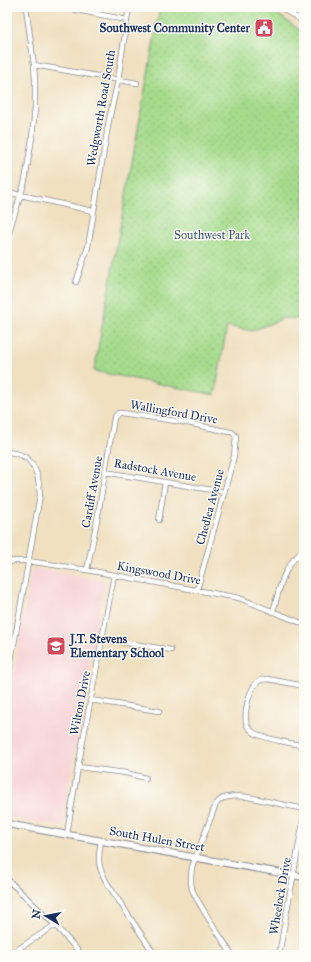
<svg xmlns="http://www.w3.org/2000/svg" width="311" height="962" font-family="'IM FELL Great Primer',serif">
<defs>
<pattern id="park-dots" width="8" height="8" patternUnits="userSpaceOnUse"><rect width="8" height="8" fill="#a6db8c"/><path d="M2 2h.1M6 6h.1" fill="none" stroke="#8ebc7b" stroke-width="1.8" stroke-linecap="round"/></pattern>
</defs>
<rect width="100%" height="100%" fill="#fdfcf7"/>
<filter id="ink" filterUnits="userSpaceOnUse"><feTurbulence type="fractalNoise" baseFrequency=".025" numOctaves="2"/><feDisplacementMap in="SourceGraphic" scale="8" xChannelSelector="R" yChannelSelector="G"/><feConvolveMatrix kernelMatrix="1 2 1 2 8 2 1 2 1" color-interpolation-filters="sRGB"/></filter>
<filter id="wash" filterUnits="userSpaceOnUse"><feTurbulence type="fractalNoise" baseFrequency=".012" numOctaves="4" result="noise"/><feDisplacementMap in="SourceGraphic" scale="16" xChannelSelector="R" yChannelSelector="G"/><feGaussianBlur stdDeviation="0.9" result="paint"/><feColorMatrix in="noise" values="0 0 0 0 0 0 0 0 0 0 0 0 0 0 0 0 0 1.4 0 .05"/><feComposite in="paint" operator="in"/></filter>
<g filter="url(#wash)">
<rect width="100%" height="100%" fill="#f0e0c0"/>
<!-- built -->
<path fill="#f7cfd3" d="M32,568L105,581L62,827L7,817V711Z"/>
<!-- park -->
<path fill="url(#park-dots)" stroke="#608575" d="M160,7H266L280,16L304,33V311L302,319L284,318L252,331L227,326L215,395L94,371Z"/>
</g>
<g filter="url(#ink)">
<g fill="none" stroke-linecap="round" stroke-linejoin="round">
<!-- minor casing -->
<g stroke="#86888f" stroke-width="6">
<path id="minor" d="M62,7L127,20
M280,7L304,22
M34,65L137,83
M7,192L93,211
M7,238L25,181L32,138L35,108V80L34,65L26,7
M76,282L88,247L109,120L118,80L129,7
M7,452C33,453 39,472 40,495L7,684
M105,472L224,492
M304,507L303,515L304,525
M159,520L165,482
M7,562L16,561H28L87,570L239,598L304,624
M87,570L98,515L114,418L118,413H121L183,422L230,432H232L236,436L234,456L218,515L197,590
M273,612C279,591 283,563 304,551
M102,639L171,650
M304,686L268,679C265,679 262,679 259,681C249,687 242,717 248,727C249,728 252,731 253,732C262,739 292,743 304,746
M91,700L159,711
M78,767L126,773L146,778
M67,834L78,767L114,575
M101,840C98,860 97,865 107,883L155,955
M7,879L55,925L82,955
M9,955L55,925
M232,955C223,940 213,926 204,911C200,904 195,897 192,889C190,881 191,875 192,867L216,804L219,801L223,798L235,796L248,797L304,809
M279,955L304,816"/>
</g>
<!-- major casing -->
<g stroke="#86888f" stroke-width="8">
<path id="major" d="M7,824L304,877"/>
</g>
<!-- minor -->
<use href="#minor" stroke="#fff" stroke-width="4.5"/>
<!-- major -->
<use href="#major" stroke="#fff" stroke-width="6"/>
</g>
</g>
<!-- icons -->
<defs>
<g id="civic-square" transform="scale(1)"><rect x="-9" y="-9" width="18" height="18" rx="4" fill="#d1495b" stroke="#fdfcf7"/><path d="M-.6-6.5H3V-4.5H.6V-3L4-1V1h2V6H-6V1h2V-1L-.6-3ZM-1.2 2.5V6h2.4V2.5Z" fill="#fff"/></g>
<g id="school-square" transform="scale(1)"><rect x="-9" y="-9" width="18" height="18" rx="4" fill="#d1495b" stroke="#fdfcf7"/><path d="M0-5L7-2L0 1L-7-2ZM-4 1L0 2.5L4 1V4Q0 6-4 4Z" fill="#fff"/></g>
</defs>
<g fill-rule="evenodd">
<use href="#civic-square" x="264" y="28"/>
<use href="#school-square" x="56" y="646"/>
</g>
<g text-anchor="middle" stroke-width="3" stroke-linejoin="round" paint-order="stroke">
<!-- poi labels -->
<g font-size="12" font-weight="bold" fill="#1b2f5e" stroke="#fdfcf7" text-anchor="end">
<text x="250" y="32">Southwest Community Center</text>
<text x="70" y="643" text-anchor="start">J.T. Stevens<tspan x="70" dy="14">Elementary School</tspan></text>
</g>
<!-- street labels -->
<g font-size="12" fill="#1b2f5e" stroke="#fdfcf7">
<text transform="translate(101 108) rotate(-80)" y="4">Wedgworth Road South</text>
<text transform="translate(174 412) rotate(10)" y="4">Wallingford Drive</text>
<text transform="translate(155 470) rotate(10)" y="4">Radstock Avenue</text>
<text transform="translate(92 492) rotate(-80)" y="4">Cardiff Avenue</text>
<text transform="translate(210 507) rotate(-75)" y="4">Chedlea Avenue</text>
<text transform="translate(159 573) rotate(10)" y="4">Kingswood Drive</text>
<text transform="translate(80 703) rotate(-79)" y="4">Wilton Drive</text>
<text transform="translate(157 839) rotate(10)" y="4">South Hulen Street</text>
<text transform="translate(280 896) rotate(-80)" y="4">Wheelock Drive</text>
</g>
<!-- park labels -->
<g font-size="12" fill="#3e5a6a" stroke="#fdfcf7">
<text x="212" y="239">Southwest Park</text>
</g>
</g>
<!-- margin -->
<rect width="311" height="962" fill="none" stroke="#fdfcf7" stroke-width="24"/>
<!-- north arrow -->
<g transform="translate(46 916) rotate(280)" stroke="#fdfcf7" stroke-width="3" paint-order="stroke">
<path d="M0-3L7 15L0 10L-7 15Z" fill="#1b2f5e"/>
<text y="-6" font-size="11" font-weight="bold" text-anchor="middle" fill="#1b2f5e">N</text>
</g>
</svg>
